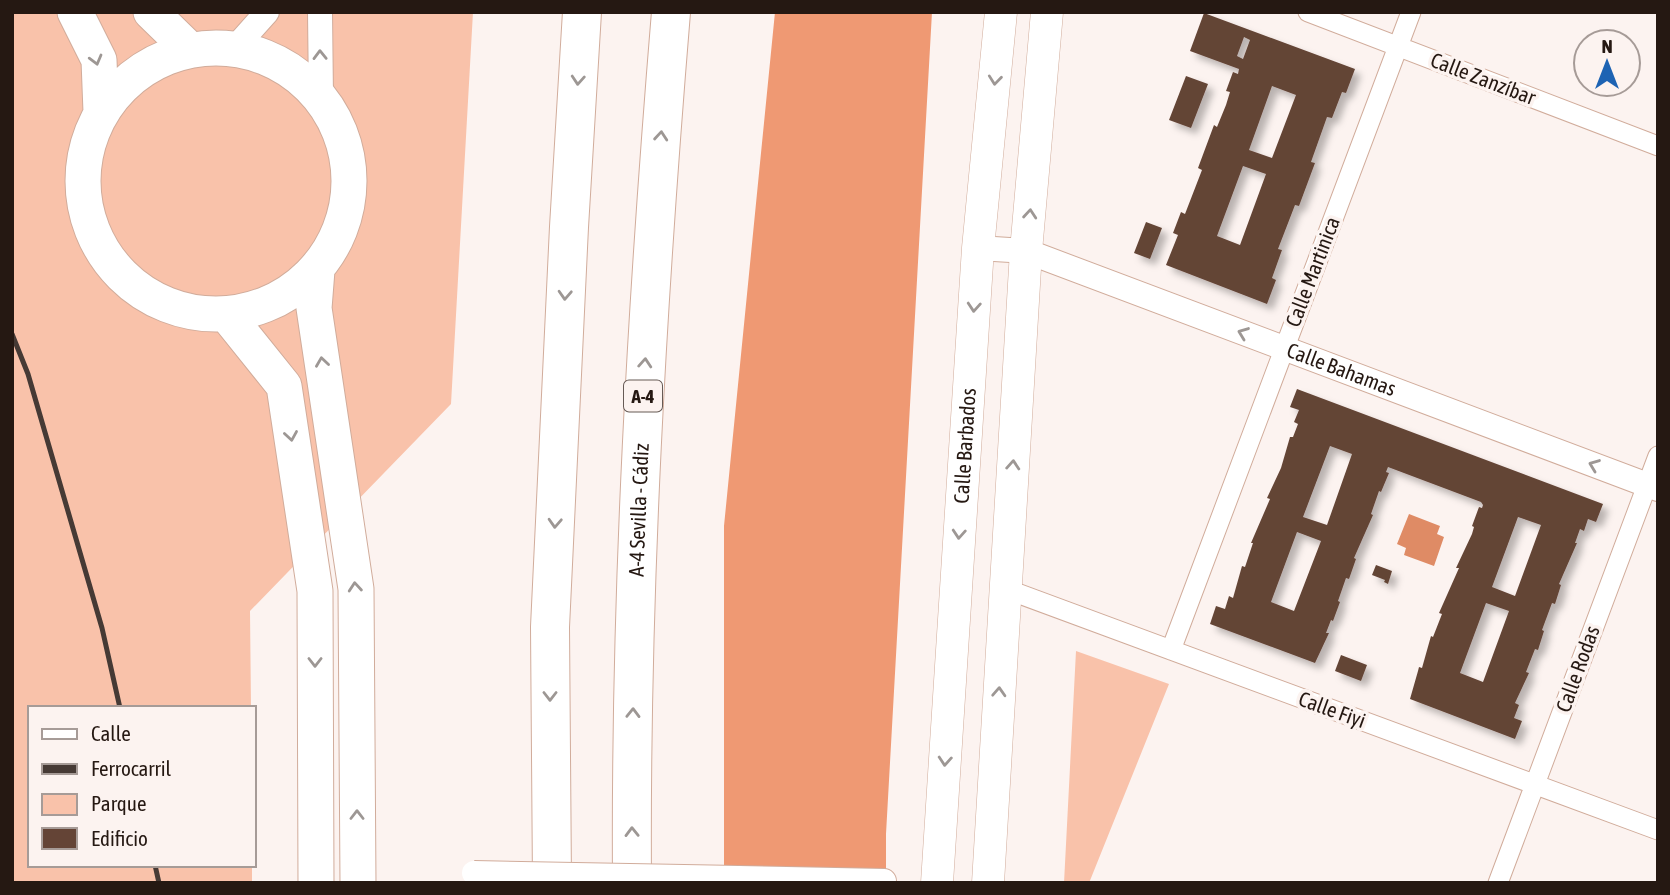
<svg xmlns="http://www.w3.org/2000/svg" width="1670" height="895" font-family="'Asap Condensed',sans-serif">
<defs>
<filter id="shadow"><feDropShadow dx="6" dy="6" stdDeviation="3.5" flood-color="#0004"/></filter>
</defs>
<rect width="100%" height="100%" fill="#fcf3f0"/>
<!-- green -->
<path fill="#f9c2aa" d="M12,12H473L451,404L250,611L251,708H30V865H252V883H12Z
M1076,651L1169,684L1089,883H1064Z"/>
<!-- forest -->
<path fill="#ef9973" d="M775,12H932L886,834V883H724V526Z"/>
<!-- water -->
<path fill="#df8b65" d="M1409,514L1440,526L1437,534L1444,537L1434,566L1404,555L1406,548L1397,544Z"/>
<!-- building -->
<path fill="#644436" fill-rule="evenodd" filter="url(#shadow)" d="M1204,13L1355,69L1346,93L1342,92L1332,118L1327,117L1311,162L1315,163L1299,206L1295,205L1278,249L1282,250L1272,278L1276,280L1267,304L1166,265L1178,235L1173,233L1181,212L1185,214L1202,170L1198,168L1214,125L1217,127L1226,105L1230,92L1226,91L1233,72L1238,74L1239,69L1190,51ZM1244,37L1250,40L1243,59L1237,56ZM1272,86L1296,95L1272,158L1249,150ZM1243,166L1266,174L1240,245L1217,236Z
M1186,76L1208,84L1191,128L1169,120Z
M1146,222L1162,228L1150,259L1134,253Z
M1297,389L1603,504L1596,522L1588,519L1584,531L1580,529L1575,543H1577L1559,584L1561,585L1555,604L1552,603L1542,630L1544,631L1538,650L1535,649L1526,672L1529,673L1515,703L1519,705L1514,718L1522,721L1515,739L1410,699L1418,671L1419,667L1422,668L1431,636L1433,637L1442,614L1439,613L1459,568H1456L1472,534L1474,527L1472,526L1479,507L1482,508L1483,505L1481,502L1388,467L1386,472L1389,473L1381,492L1379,491L1371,514L1373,515L1354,558L1356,559L1349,579L1346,578L1338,601L1340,602L1333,621L1331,620L1326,633H1329L1315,663L1210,624L1216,606L1225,609L1229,596L1233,598L1242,566L1245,567L1253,543H1251L1270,499L1267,498L1281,468L1290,437H1293L1298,424L1294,422L1299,410L1290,407ZM1330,446L1352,454L1327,525L1303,517ZM1518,517L1541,525L1515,596L1492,587ZM1297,532L1321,541L1294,611L1271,602ZM1486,603L1509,611L1483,682L1460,673Z
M1376,565L1392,571L1388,584L1384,582L1385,580L1372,575Z
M1341,655L1367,665L1361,681L1335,671Z"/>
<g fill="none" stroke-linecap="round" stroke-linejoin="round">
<!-- pedestrian casing -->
<g stroke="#d1ac9b" stroke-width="21">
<path id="pedestrian" d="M1308,12L1658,146
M1006,589L1658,830
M1171,650L1411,12
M1498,883L1658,456"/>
</g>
<!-- minor casing -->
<g stroke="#d1ac9b" stroke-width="26">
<g id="minor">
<path d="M320,12L321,98"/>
<path d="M234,49L267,12"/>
<path id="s1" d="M978,248L1026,251L1658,489"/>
<path d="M738,878L884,881"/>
</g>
</g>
<!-- tertiary casing -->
<g stroke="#d1ac9b" stroke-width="33">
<g id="tertiary">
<path id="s2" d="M937,883L978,248L1001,12"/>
<path d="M988,883L1026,251L1047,12"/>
</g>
</g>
<!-- secondary casing -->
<g stroke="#d1ac9b" stroke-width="37">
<path id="secondary" d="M75,12L99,60L101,112
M151,12L190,50
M83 181a133 133 0 1 1 266 0a133 133 0 1 1-266 0Z
M317,270L314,308L356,589L358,883
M227,315L284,386L315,591L316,883"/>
</g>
<!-- motorway casing -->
<g stroke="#d1ac9b" stroke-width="40">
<g id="motorway">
<path d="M552,883L550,627L569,227L582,12"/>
<path id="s3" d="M632,883C630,592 647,302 671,12"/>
</g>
</g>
<!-- pedestrian -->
<use href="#pedestrian" stroke="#fff" stroke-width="19"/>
<!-- minor -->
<use href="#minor" stroke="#fff" stroke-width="24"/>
<!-- tertiary -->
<use href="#tertiary" stroke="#fff" stroke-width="32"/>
<!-- secondary -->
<use href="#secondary" stroke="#fff" stroke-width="35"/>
<!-- motorway -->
<use href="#motorway" stroke="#fff" stroke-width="38"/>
<!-- rail -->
<path stroke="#463a35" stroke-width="5" d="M12,334L28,374L102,628L120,708
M155,865L159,883"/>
<!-- minor-bridge casing -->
<g stroke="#d1ac9b" stroke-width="26" stroke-linecap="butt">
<path id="minor-bridge" d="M474,873L738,878"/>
</g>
<!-- minor-bridge -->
<use href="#minor-bridge" stroke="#fff" stroke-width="24"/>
</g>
<!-- one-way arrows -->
<defs><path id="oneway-chevron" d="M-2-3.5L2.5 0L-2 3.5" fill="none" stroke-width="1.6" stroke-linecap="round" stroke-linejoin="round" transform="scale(1.75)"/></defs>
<g stroke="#9d9794">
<use href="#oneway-chevron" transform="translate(320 55) rotate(-91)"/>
<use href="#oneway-chevron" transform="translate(96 60) rotate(75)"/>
<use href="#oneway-chevron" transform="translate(578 80) rotate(94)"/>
<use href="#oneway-chevron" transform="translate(995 80) rotate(96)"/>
<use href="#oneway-chevron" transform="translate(661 136) rotate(-85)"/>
<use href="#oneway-chevron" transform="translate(1030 214) rotate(-85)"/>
<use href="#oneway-chevron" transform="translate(565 295) rotate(93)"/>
<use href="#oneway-chevron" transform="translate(974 307) rotate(94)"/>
<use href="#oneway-chevron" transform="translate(1243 333) rotate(-159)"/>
<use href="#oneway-chevron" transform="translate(322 362) rotate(-98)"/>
<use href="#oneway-chevron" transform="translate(645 363) rotate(-86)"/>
<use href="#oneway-chevron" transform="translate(291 436) rotate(81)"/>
<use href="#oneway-chevron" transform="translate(1013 465) rotate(-86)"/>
<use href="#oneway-chevron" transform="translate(1594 465) rotate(-159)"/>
<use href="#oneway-chevron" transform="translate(555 523) rotate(93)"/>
<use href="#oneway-chevron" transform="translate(959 534) rotate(94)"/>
<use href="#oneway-chevron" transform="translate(355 587) rotate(-95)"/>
<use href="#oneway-chevron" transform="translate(315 662) rotate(90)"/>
<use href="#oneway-chevron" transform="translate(999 692) rotate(-87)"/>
<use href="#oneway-chevron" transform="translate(550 696) rotate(90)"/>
<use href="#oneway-chevron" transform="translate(633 713) rotate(-89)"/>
<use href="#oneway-chevron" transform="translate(945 761) rotate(94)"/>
<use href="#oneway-chevron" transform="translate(357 815) rotate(-90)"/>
<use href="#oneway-chevron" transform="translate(632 832) rotate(-91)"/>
</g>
<g text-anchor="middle" stroke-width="7" stroke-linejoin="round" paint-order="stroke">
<!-- shield labels -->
<rect fill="#fcf3f0" stroke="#665a55" stroke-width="2" x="624" y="380.5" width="38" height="31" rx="5"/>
<g font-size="19" font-weight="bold" fill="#251812">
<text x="643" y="403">A-4</text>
</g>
<!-- street labels -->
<g font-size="21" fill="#251812" stroke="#fcf3f0">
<text transform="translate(1483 79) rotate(21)" y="7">Calle Zanzíbar</text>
<text transform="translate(1313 272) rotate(-69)" y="7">Calle Martinica</text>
<text dy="7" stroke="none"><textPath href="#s1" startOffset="385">Calle Bahamas</textPath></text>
<text dy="7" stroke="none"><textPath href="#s2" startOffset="438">Calle Barbados</textPath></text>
<text dy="7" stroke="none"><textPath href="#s3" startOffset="373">A-4 Sevilla - Cádiz</textPath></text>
<text transform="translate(1578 669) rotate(-70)" y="7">Calle Rodas</text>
<text transform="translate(1332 710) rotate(20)" y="7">Calle Fiyi</text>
</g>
</g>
<!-- border -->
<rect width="1670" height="895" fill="none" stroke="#251812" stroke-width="28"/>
<!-- legend -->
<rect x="28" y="706" width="228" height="161" fill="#fcf3f0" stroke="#a69b97" stroke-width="2"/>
<rect x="42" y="729" width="35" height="10" fill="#ffffff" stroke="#a69b97" stroke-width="2"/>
<text x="91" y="741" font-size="21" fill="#251812">Calle</text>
<rect x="42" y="764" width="35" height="10" fill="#463a35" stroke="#a69b97" stroke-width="2"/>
<text x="91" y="776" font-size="21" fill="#251812">Ferrocarril</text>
<rect x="42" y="794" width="35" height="21" fill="#f9c2aa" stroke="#a69b97" stroke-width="2"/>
<text x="91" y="811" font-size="21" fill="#251812">Parque</text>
<rect x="42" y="828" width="35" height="21" fill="#644436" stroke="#a69b97" stroke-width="2"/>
<text x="91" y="846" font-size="21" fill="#251812">Edificio</text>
<!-- north arrow -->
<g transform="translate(1607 63)"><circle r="33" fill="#fcf3f0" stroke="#a69b97" stroke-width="2"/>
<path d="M0-5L12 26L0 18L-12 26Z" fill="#1d63b3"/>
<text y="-10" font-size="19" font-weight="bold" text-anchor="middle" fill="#251812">N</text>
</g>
</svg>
